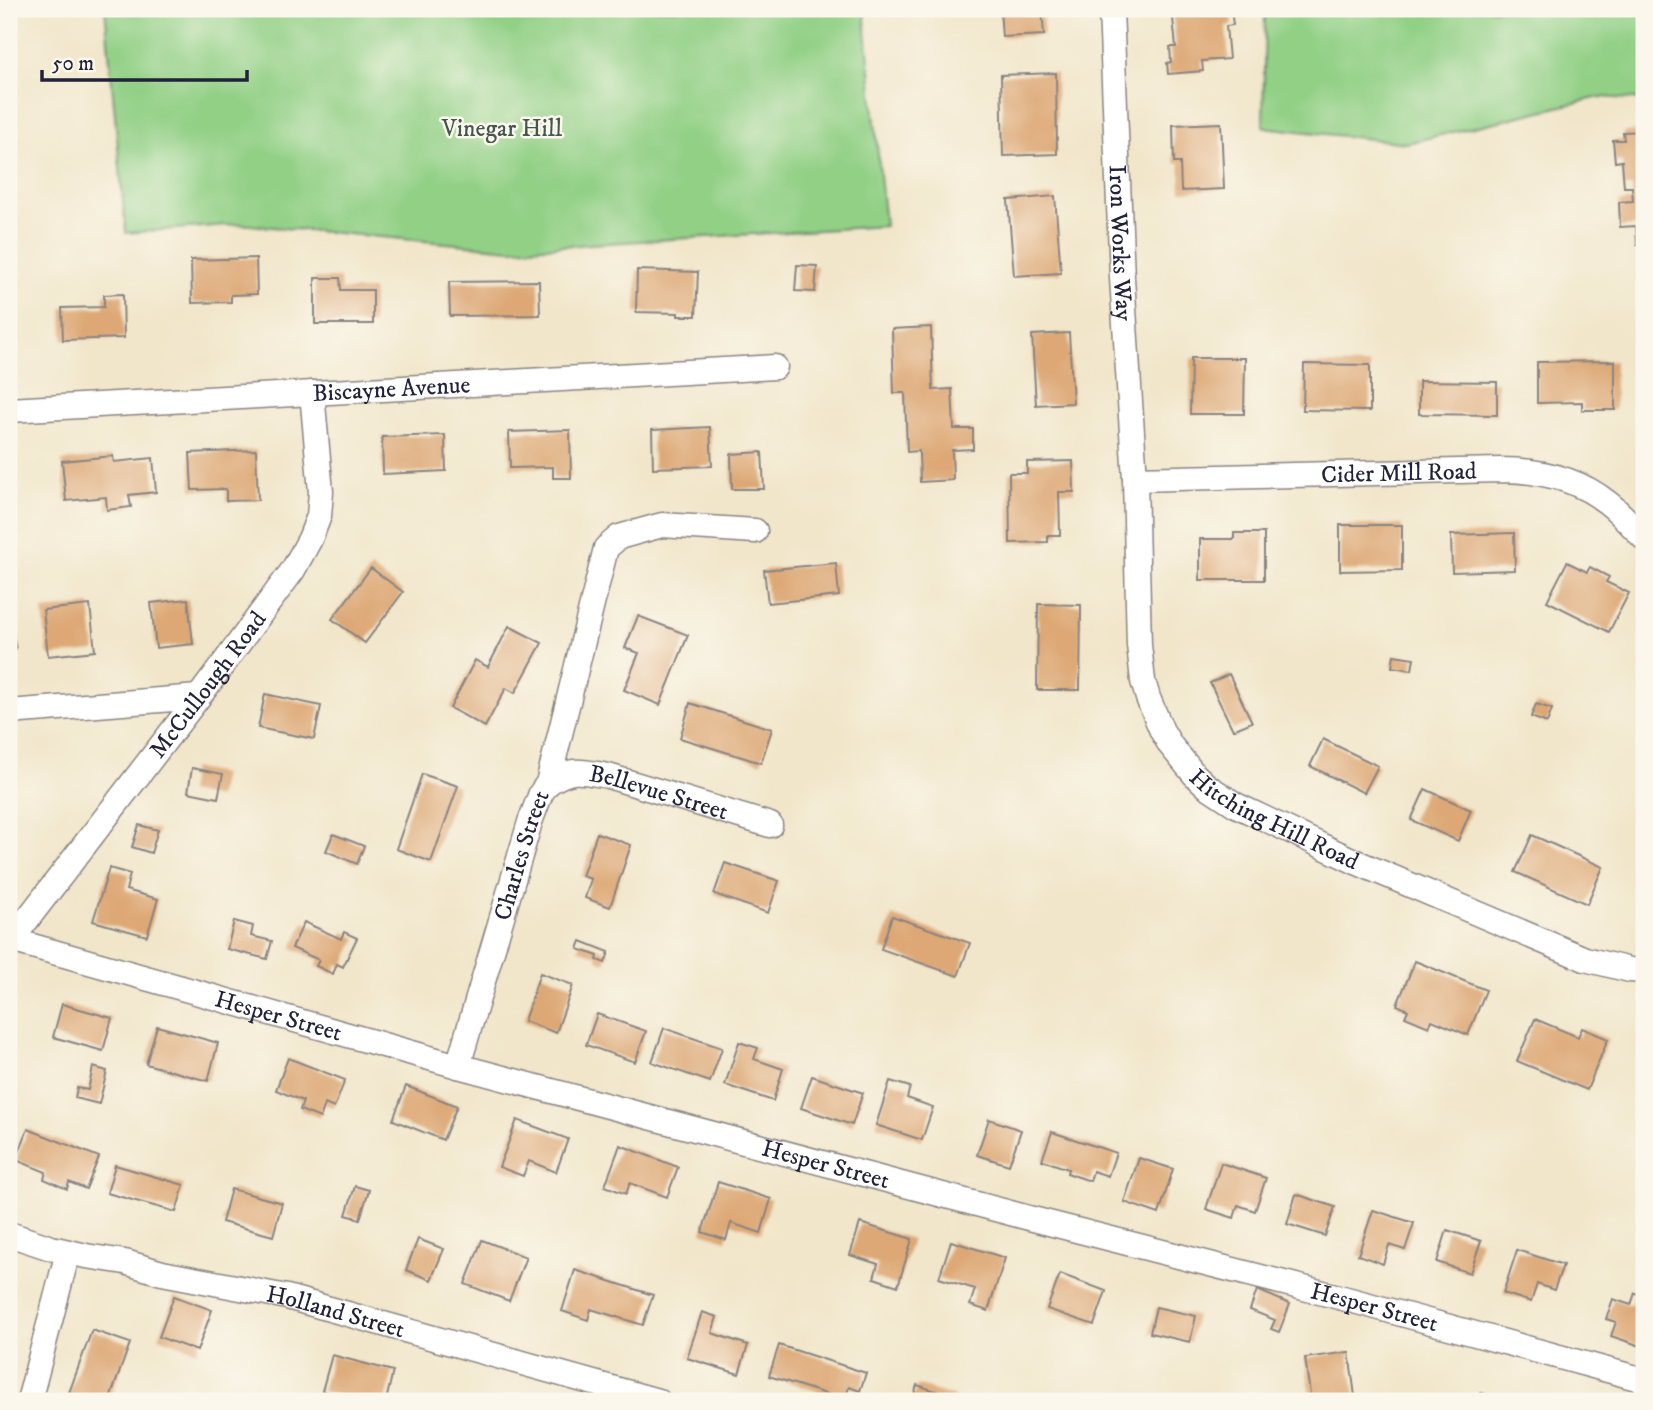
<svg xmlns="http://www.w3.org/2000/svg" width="1653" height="1410" font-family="'IM FELL DW Pica',serif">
<rect width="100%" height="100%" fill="#fbf7ec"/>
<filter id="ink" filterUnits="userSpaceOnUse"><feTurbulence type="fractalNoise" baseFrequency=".0143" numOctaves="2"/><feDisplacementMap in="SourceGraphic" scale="14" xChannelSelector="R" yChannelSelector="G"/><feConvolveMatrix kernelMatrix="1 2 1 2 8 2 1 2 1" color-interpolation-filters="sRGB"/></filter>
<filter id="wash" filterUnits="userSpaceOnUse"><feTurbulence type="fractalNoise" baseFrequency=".00686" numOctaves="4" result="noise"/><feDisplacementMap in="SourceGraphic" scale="28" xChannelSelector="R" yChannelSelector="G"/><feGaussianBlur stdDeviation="1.57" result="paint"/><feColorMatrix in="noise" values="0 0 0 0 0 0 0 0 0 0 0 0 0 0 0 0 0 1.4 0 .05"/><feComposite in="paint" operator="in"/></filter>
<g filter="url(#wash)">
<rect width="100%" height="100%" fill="#f1e6ca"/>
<!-- green -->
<path fill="#92d086" stroke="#5a7960" stroke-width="2" d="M105,9H864L885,226L511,249L239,224L126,233Z
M1265,9H1644V100L1600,97L1407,143L1263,127Z"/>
<g id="blocks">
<!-- building -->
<path fill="#dda876" d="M1000,9H1042L1044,35L1002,37Z
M1172,9H1231L1233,25L1226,26L1229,59L1202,61L1203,71L1168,74L1167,63L1171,62L1170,47H1176Z
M1056,73L1057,154L1003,156L1001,75Z
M1221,123L1224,189L1181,191L1180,163H1174L1173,125Z
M1644,131V244L1637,245L1636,226L1620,227L1619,202L1633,201L1632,187H1624L1622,161L1615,162L1613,140H1624L1623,132Z
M1055,196L1061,273L1014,276L1008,200Z
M256,258L257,294L231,295V302L192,303L191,260Z
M797,265L817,266L815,292L795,291Z
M637,270L698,272L696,316H678V313L636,312Z
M315,278H340L341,290H373V324H315Z
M539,281L540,315L450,316L449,282Z
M123,294L124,338L63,340L62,308L104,307V295Z
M931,327L933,390L952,389L954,429H973V449L952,450L953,480L920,482L919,451L907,452L905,393H894L892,329Z
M1069,333L1073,403L1036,405L1032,335Z
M1191,358H1245L1244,414H1190Z
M1615,361V410H1582V402L1537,403V362Z
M1304,364L1370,365V411L1303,410Z
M1419,381L1497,382V415L1419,414Z
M710,427L712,466L653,468L652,430Z
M570,430L571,478H553V467L510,468L509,432Z
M445,435L446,471L383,474L382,437Z
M256,450L258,500L226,501V489L192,490L190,453Z
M762,452L764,489H732L731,454Z
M113,456L114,462L153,458L156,492L129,495L131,507L107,510L106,497L66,501L62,461Z
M1073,461L1074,492H1059L1060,535H1048V542L1010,543L1009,473H1027V462Z
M1340,525H1402V570L1340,571Z
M1234,533H1264V580H1200V539H1234Z
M1514,533L1515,570L1452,572L1451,535Z
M1567,562L1587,572L1590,567L1609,577L1606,582L1629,593L1609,632L1547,601Z
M836,563L839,596L768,603L764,570Z
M371,568L403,592L365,643L332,619Z
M188,599L193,644L156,648L151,603Z
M1038,604L1081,605L1080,690H1037Z
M90,605L95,651L48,656L43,610Z
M638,616L688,635L660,705L624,690L639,653L625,648Z
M9,618H10L16,649L9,651Z
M509,626L542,643L515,693L506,688L485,727L450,708L475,660L488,667Z
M1394,655L1414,658L1412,670L1392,667Z
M1229,674L1252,722L1233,730L1210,683Z
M265,694L321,706L314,739L258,728Z
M690,703L772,729L761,763L680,738Z
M1536,704L1552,709L1547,723L1531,717Z
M1323,739L1378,766L1364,793L1310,766Z
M192,768L223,774L218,798L188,792Z
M422,774L458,786L431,862L396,849Z
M1425,789L1471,810L1458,841L1411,820Z
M139,825L158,830L151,853L132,847Z
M597,833L631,845L610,907L585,898L591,879L582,876Z
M333,834L364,846L357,864L326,851Z
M1532,835L1603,867L1587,904L1515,872Z
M725,863L779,881L768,913L714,894Z
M109,868L130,874L126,890L158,899L147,936L93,921Z
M892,916L970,943L958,976L881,949Z
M234,921L253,926L251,936L272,941L267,959L227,949Z
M304,922L341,939L344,932L357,938L343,967L337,964L333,974L316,966L319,960L292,948Z
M581,941L609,952L605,963L597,960L598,956L578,949Z
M1415,961L1486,990L1468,1035L1432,1020L1429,1027L1405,1017L1408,1010L1397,1005Z
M540,973L573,985L556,1033L524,1021Z
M62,1004L112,1018L103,1051L53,1037Z
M597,1014L646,1031L635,1062L586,1045Z
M1535,1019L1578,1037L1582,1028L1608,1039L1587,1090L1517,1061Z
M157,1026L218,1043L208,1081L146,1064Z
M664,1028L722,1048L710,1082L652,1062Z
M739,1042L758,1048L754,1059L783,1069L773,1101L725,1085Z
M288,1058L345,1080L334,1108L325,1104L320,1118L300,1110L303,1101L276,1090Z
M93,1067L107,1071L99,1104L75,1098L77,1088L88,1090Z
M812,1076L863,1093L852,1125L801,1108Z
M890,1081L910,1087L907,1098L933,1107L922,1140L876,1125Z
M406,1086L457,1106L443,1140L393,1120Z
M989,1119L1021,1130L1009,1165L977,1155Z
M517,1120L568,1139L556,1172L529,1161L523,1176L499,1167Z
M28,1129L99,1157L86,1189L69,1182L67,1189L44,1179L46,1172L16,1160Z
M1052,1132L1116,1153L1108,1176L1093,1171L1090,1181L1067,1173L1068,1169L1042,1160Z
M620,1145L678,1167L667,1197L630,1183L626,1194L605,1186Z
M1139,1158L1173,1169L1159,1214L1124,1202Z
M1221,1163L1266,1178L1255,1211L1238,1205L1234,1218L1206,1209Z
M115,1165L184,1185L176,1212L107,1193Z
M718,1182L771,1199L761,1233L731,1223L726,1240L702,1232Z
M355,1186L369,1190L360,1219L346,1215Z
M231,1189L282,1203L273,1236L222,1222Z
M1296,1194L1335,1207L1325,1236L1287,1224Z
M1373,1210L1414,1223L1405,1250L1389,1245L1383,1264L1358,1255Z
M860,1223L912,1239L898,1286L874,1278L878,1264L850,1255Z
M1447,1230L1481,1241L1470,1273L1437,1262Z
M418,1239L444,1249L431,1280L406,1270Z
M482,1240L526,1257L509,1301L465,1284Z
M951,1241L1005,1258L988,1311L970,1305L975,1289L939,1278Z
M1517,1250L1563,1265L1554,1290L1537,1284L1531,1302L1503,1293Z
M575,1270L653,1295L643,1325L591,1309L588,1320L562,1311Z
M1060,1274L1106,1291L1094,1325L1047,1309Z
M1257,1290L1290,1304L1279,1332L1271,1329L1275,1320L1250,1310Z
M1635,1293L1644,1295V1347L1611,1336L1616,1322L1606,1319L1613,1299L1631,1305Z
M174,1296L212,1310L197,1351L159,1337Z
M1156,1307L1196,1316L1190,1342L1150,1333Z
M702,1312L717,1317L712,1333L748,1345L739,1374L687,1358Z
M92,1330L130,1343L109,1401H66Z
M779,1345L866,1373L860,1391L849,1387L845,1400L769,1376Z
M1349,1352L1355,1396L1311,1401L1305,1358Z
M332,1355L393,1371L386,1401H361L322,1391Z
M917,1385L955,1397L953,1401H912Z
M1481,1393L1511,1400V1401H1479Z"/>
</g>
</g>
<g filter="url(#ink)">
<use href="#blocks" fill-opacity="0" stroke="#8a8482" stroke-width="2"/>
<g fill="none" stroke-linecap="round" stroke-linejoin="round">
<!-- street casing -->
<g stroke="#8a8482" stroke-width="27">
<g id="street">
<path id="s1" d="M1111,9L1122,278L1135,479L1139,645L1143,681L1148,698L1162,731L1171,746L1194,774L1207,786L1236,805L1356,862L1585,959L1630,970L1644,971"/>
<path id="s2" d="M9,410L775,367"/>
<path id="s3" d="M1135,479L1500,470C1539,470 1577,478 1608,503C1621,513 1632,526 1644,538"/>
<path d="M9,712L198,697"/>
<path id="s4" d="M548,783C573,767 580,771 608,776L770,825"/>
<path id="s5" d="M11,940L458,1066L1029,1218L1343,1298L1644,1380"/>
<path id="s6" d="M9,943L204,690L293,570L310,539L319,516L321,492L312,393"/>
<path id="s7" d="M458,1066L530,822L541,793L548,783L606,548L619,537L662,525L755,531"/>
<path id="s8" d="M9,1234L51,1248L86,1256L125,1262L162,1273L287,1297L658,1401"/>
<path d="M29,1401L68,1252"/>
</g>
</g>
<!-- street -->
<use href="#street" stroke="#fff" stroke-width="24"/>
</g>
</g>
<g text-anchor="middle" stroke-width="5" stroke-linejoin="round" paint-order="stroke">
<!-- park labels -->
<g font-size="24" fill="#445652" stroke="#fbf7ec">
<text x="502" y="136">Vinegar Hill</text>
</g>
<!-- street labels -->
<g font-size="24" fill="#22223b" stroke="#fbf7ec">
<text dy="8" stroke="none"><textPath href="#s1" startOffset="234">Iron Works Way</textPath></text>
<text dy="8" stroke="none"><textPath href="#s2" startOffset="383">Biscayne Avenue</textPath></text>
<text dy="8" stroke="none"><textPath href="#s3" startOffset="264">Cider Mill Road</textPath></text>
<text dy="8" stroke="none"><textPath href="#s6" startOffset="326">McCullough Road</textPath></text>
<text dy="8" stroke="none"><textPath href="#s4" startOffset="116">Bellevue Street</textPath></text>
<text dy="8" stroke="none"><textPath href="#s1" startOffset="873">Hitching Hill Road</textPath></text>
<text dy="8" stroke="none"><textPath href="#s7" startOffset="220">Charles Street</textPath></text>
<text dy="8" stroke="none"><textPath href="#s5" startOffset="278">Hesper Street</textPath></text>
<text dy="8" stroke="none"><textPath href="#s5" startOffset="845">Hesper Street</textPath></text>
<text dy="8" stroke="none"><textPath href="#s5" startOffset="1412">Hesper Street</textPath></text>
<text dy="8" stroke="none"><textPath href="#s8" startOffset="336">Holland Street</textPath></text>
</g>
</g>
<!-- margin -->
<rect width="1653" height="1410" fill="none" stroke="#fbf7ec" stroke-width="35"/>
<!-- scale -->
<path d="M42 70v10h205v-10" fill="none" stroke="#22223b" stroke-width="3.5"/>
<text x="52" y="70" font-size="21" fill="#22223b" stroke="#fbf7ec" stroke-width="5" paint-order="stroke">50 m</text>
</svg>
